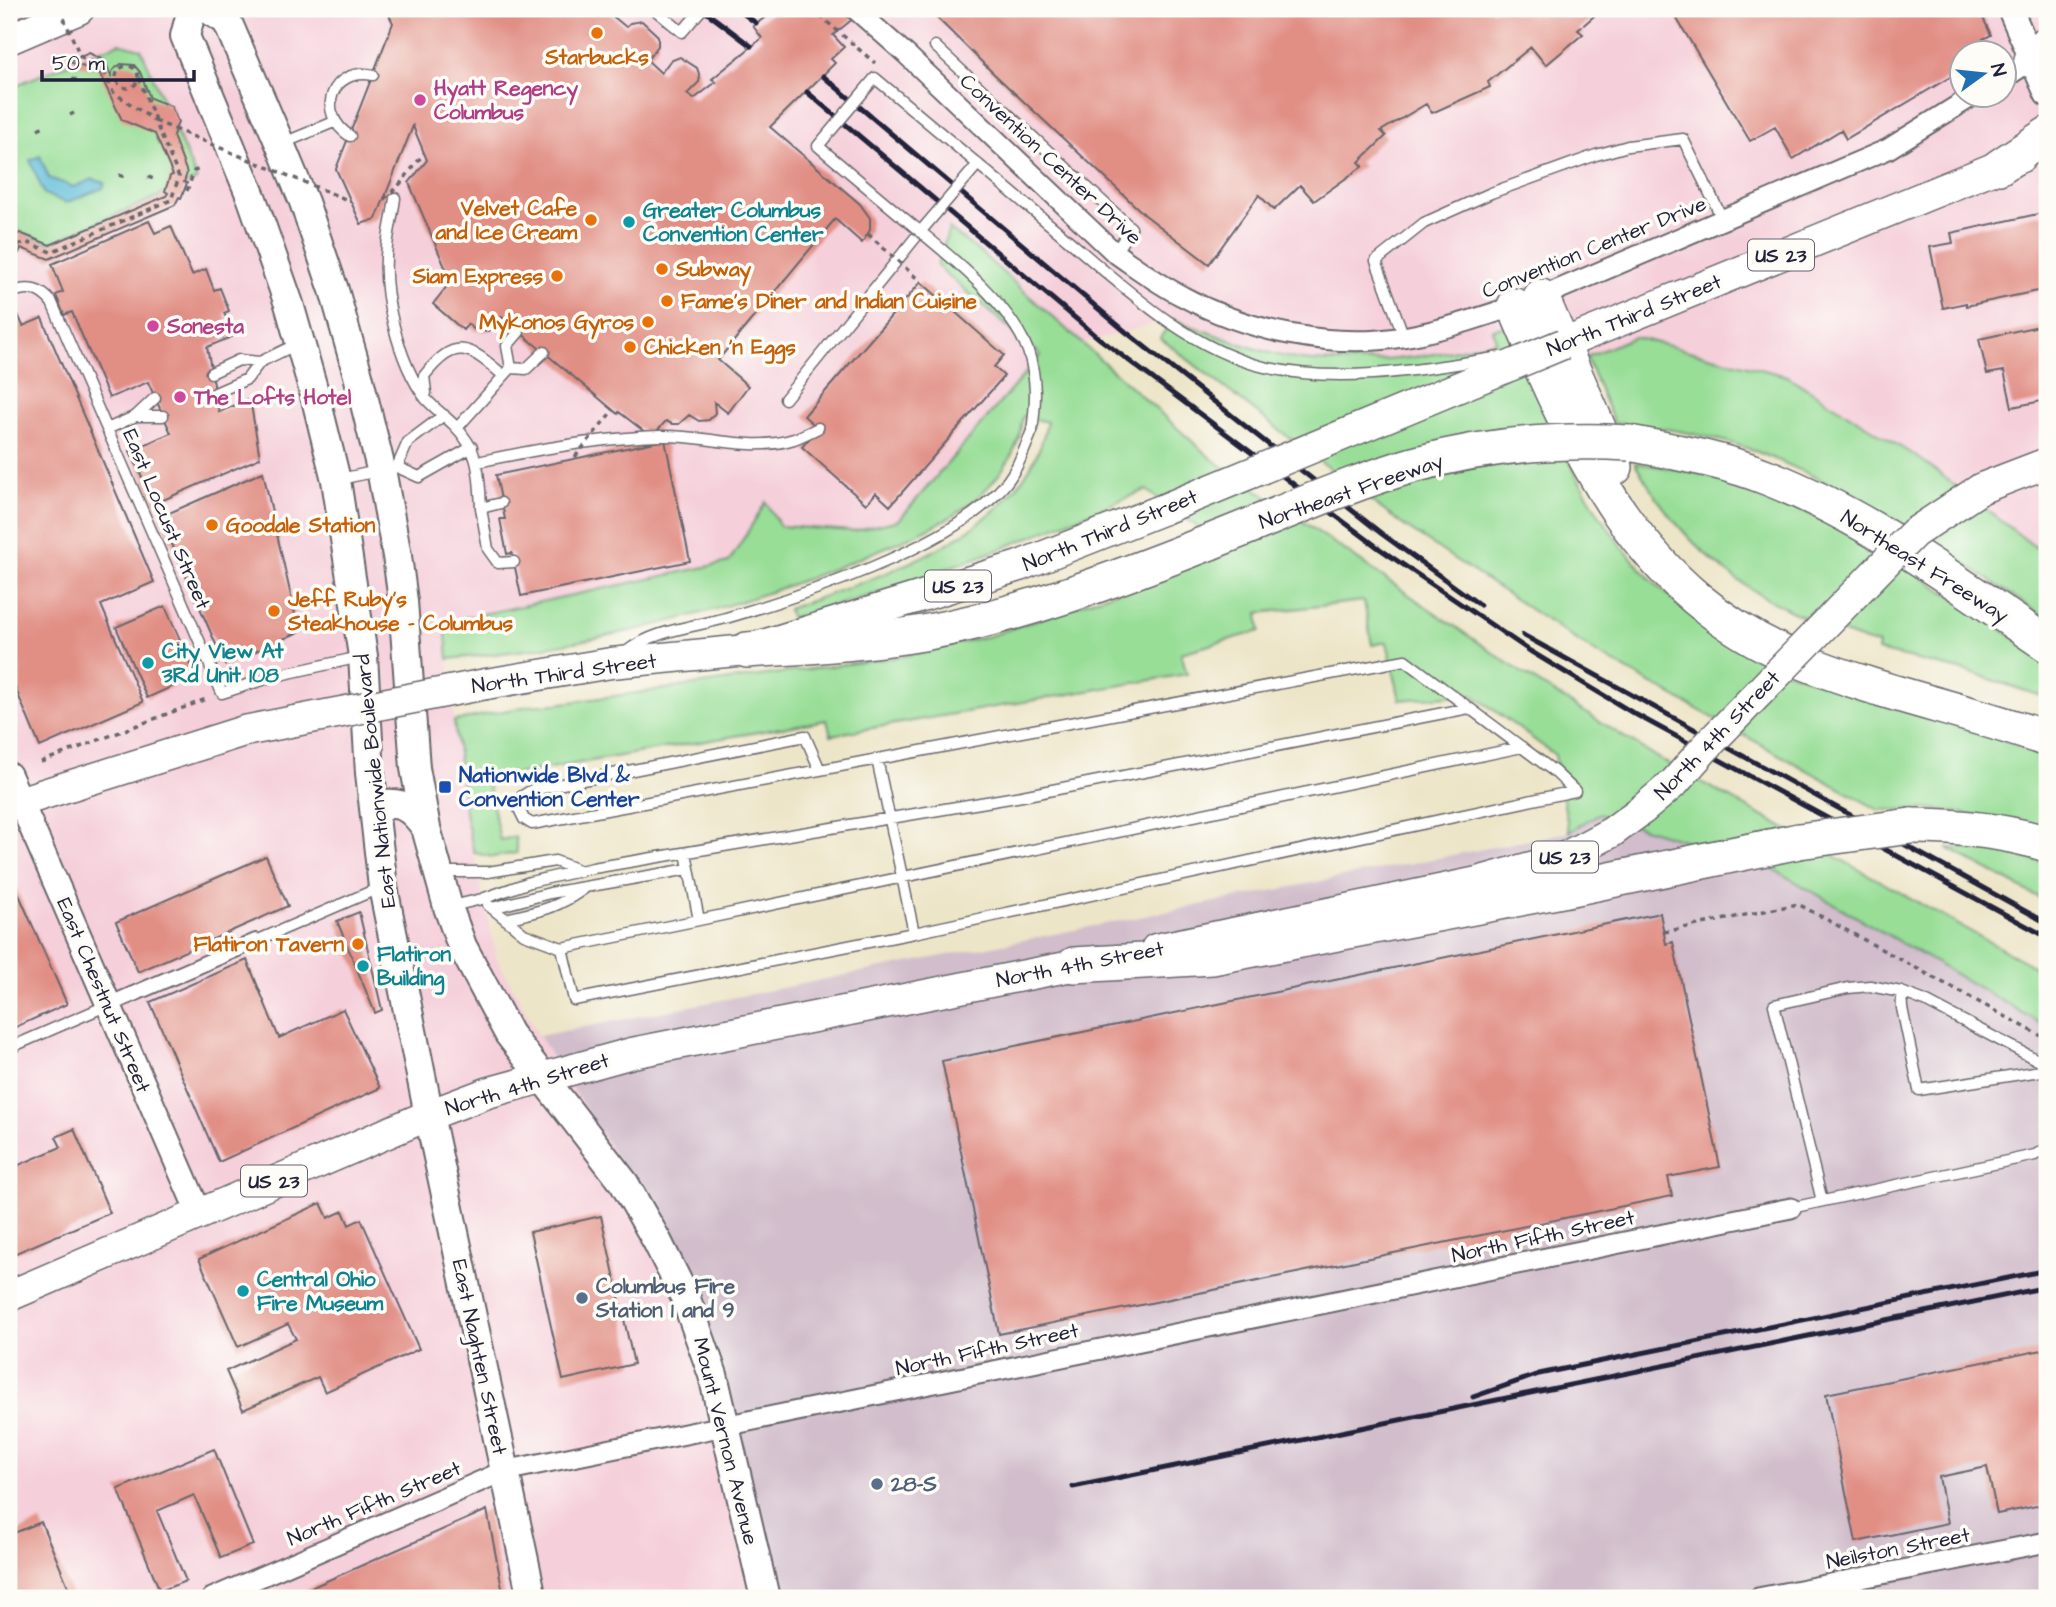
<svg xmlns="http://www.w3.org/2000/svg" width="2056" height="1607" font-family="'Architects Daughter',sans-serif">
<rect width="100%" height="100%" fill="#fdfcf7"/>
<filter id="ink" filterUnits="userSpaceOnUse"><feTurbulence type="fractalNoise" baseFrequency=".0143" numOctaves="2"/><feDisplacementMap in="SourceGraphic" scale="14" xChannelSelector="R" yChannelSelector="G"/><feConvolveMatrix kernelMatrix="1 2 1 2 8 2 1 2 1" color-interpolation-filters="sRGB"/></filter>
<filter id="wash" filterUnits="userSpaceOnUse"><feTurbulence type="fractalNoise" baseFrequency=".00686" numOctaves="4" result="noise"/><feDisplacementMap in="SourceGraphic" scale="28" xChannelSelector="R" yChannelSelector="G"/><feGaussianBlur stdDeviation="1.57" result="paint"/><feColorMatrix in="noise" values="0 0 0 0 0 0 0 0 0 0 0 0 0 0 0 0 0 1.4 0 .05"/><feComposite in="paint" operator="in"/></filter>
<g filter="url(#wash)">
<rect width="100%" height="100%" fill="#ede5c8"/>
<!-- built -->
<path fill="#f5cfda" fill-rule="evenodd" d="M9,9H2047V556L1923,461L1787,376L1635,337L1586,357L1497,340L1450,353L1391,361L1328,362L1292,359L1247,346L1173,319L1041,355L899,520L853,531L779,526L766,502L729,562L445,622L459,766L466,818L497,958L539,1036L654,1216L766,1598H9ZM1962,52H2004V94H1962Z"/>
<!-- industrial -->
<path fill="#d1bdcb" d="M1598,814L1768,866L2047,1027V1598H766L654,1216L539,1036L1569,832Z"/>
<!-- green -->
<path fill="#98de97" stroke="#5d8069" stroke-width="2" d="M119,43L141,49L197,180L50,243L18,231L9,208V88Z
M949,229L982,254L1212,459L1521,672L1656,757L2047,974V1027L1768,866L1598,814L1569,832L1555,755L1472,694L1400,700L1387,642L1372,645L1364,601L1258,613L1260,631L1181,653L1187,674L831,735L827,720L487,779L500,840L515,837L517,853L493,857L474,853L466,818L454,721L528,706L556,704L905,656L993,635L1231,551L1146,490L1003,548L875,594L791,618L788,609C881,575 1026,535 1047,422L1023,416C1021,423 1021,430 1019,437C1013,458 997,479 981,494C954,520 913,536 879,550C743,609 596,646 448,659L445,622L729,562L766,502L780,526L853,531L899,520L1041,355L937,266Z
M1173,319C1211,333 1250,349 1290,358C1309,362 1329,362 1348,362C1401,361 1446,354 1496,341L1493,329L1507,326L1577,477L1600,516L1621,546L1651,580L1695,619L1732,646L1779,669L2047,754V827L1936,809L1879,810L1596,653L1400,523L1160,338Z
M1634,337L1787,376L1923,461L2047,556V619C1955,557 1864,494 1760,453C1715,435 1662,427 1614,423L1586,357Z
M1635,463C1664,467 1694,471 1723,480C1837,515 1949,594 2047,660V698L1965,671L1877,651L1878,645C1768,609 1693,567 1635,463Z
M1947,848L1997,851L2047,863V902Z"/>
<!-- water -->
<path fill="#5abbd8" stroke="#3e6e8a" stroke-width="2" d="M40,156L49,178L74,187L93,179L105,183L103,188L66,203L44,194L30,160Z"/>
<g id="blocks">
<!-- building -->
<path fill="#e18f85" d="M386,9H604L626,27L630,23L642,21L658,36V46L647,60L661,73L670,61L680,57L697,68L700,77L699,82L687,94L694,99L716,82L712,79L762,38L753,26L777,9H865L833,35L844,47L831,59L835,63L770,127L860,204L870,218V230L862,243L835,219L718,360L748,386L728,413L714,402L715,413L709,420L699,421L689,415L679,424H672L666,421L656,432H645L619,412L618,414L613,410L502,317L488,331H476L468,324L463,330L433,304L451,281L409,183L427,160L413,126L376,219L361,224L336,169L393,23Z
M928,9H1602L1578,30L1583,34L1546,65L1531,47L1488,82L1490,87L1432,113L1426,104L1381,131L1386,136L1359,162L1363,166L1314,201L1300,185L1274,210L1259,195L1209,264L1145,215L992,72Z
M1671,9H1979L1991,35L1983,39L1990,52H1962V70L1846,139L1841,130L1793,159L1775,127L1750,141Z
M89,53L105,61L111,76L113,70L121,64L134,65L140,72L150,98L171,106L178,122L173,136L187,173L184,182L187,183L181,198L179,197L175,205L49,259L21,248L19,253L9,257V221L15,236L20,233L50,245L166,196L168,193L165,191L170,176L173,175L155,134L122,120L96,66L90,69L69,62Z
M2047,212V289L1966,306V303L1943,308L1930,247L1953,243L1951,233Z
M149,221L155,233L171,226L192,275L206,269L214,290L220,288L229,311L224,313L234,336L207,347L219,412L250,399L260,458L154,504L130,451L171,433L148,382L109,398L72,312L64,315L56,295L63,292L52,264Z
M921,282L1004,355L994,367L1004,376L890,506L876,493L866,504L802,447L818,428L804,416Z
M16,310L23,326L42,318L154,582L101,605L143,702L40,747L9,673V314Z
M2043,325L2047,347V380H2044L2047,400L2012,407L2004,371L1987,374L1979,339Z
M665,440L690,561L521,596L512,553L507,554L500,519H505L496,475Z
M263,472L299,632L225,665L160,517Z
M165,606L196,676L147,698L116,627Z
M266,856L288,906L138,972L116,922Z
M9,872L67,1004L9,1030Z
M359,912L382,1010L375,1013L337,921Z
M1660,913L1666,944L1673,942L1720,1167L1668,1177L1672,1196L999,1334L942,1061Z
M247,960L279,1038L343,1009L380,1088L219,1162L150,1002Z
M74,1129L110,1213L9,1256V1161L12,1168L61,1147L56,1137Z
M321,1203L328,1218L343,1211L349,1225L361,1219L419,1349L325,1392L318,1377L243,1410L226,1371L296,1339L288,1324L238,1347L199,1259Z
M601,1216L634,1364L563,1380L530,1232Z
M2047,1349V1504L1997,1514L1987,1467L1939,1477L1948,1523L1856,1542L1826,1394Z
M214,1449L253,1545L221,1558L194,1495L157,1511L186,1581L160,1591L118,1489Z
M487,1510L504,1598H288Z
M41,1522L73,1598H15L9,1584V1535Z"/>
</g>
</g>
<g filter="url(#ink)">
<use href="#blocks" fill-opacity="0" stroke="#69666c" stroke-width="2"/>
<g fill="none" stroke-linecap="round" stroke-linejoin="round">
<!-- service casing -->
<g stroke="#69666c" stroke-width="13">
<path id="service" d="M654,9L682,32L702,9
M935,46L1131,228L1115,253
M350,136C315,113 331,67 373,75
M281,144L334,122
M395,198C393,214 389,230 387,246C381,292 398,362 426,399C434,408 445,416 454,425C480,451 479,473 481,508L501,503
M9,294C26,286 40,287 52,303L222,693L275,676L360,657
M1404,337L1376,261L1424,223L1491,193L1596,155L1628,146L1683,139L1723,220
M511,368L507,346L519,332
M211,373L239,360L260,362
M215,393L247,379L260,362L297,344
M426,393L424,376C456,336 469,346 503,375
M785,399L920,232
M136,416H163
M457,428L511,368L526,369L544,352
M107,429L136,416L155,398
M478,462C537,449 599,438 659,436C703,434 751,453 794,439C802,436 810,432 818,428
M397,467L408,442L444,415
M340,479L397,467L419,477L472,447
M481,508L488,549L498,563L514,562
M626,652C653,630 694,627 726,618C801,596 947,548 999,491C1016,474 1023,453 1032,431
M820,770L805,736L532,790L522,796L519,809L524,819L532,824L1405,660L1555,772L1575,791L914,933
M686,853L699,920L562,948L574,1000L914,933L877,759
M442,872H488L555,861L581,871
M488,905L524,934L562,948
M452,906L482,899L530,882L593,868L1022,796L1469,708
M492,908L550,893L689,869
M505,919C540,911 556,909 585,888
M699,920L1522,747
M256,941L379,888
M9,1048L108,1005
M2047,1065L1925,1001L1901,992L1902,1008L1919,1090L2047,1070
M1822,1201L1774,1005L1848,988L1870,986L1901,992
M1791,1208L2035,1155L2047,1148"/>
</g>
<!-- pedestrian casing -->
<g stroke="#69666c" stroke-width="18">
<path id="pedestrian" d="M108,1005L256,941"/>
</g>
<!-- minor casing -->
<g stroke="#69666c" stroke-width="23">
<path id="minor" d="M855,9L907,55L1115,253C1137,268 1158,284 1182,296C1246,331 1331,349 1403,337C1450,329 1496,312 1541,297L1888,149L1976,94
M2004,78L2032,60
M212,1598L504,1471L1791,1208
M1758,1598L2047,1542"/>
</g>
<!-- tertiary casing -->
<g stroke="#69666c" stroke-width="28">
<path id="tertiary" d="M2010,9L2047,94
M9,775L199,1213"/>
</g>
<!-- secondary casing -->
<g stroke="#69666c" stroke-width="32">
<path id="secondary" d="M192,9L185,36L252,199L289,304L316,399L336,480L363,656L370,773L383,887L429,1115L532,1598
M208,9L227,21L280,144L304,202L334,290L358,375L381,469L397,556L403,601L415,768L426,828L448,907L462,946L509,1034L624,1183L657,1241L686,1299L713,1375L765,1598
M374,804C401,802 410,805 426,828"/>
</g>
<!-- primary casing -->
<g stroke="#69666c" stroke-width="33">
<path id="primary" d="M9,39L79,9
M1563,344L2021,157
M1982,488L2047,463
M486,684L611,663L747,650L1019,566L1164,509
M9,805L244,731L295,721
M1156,949L1478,882L1563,858L1612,832L1643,809
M9,1296L429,1115L487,1093L632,1053L1097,961"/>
</g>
<!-- motorway casing -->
<g stroke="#69666c" stroke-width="38">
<path id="motorway" d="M2032,60L2047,44
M1999,167L2047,135
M1541,297L1615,467
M1515,306C1578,454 1639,595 1799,660C1879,693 1966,710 2047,739
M1629,443C1676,452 1725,460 1769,478C1870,518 1958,584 2047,644
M747,650C806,646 865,643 923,633C1023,615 1116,579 1210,542
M1911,826C1958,826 2002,830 2047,844
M1074,965L1212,957L1567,889L1799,841"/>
</g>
<!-- path -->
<path stroke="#69666c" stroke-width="3.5" stroke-dasharray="5 5" stroke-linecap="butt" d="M812,9L875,63
M116 77a11 11 0 1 1 22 0a11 11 0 1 1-22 0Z
M139,78L155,120
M72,79L79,81
M70,115L74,113
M38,129L44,126
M119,175L125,177
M148,177L157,180
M187,191L194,171L200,169
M9,249L26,242L51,252L171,200L179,177L155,121L113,92L101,65L81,58
M41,762L209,698
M1664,932L1798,904L2047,1039"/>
<!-- service -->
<use href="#service" stroke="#fff" stroke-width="10"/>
<!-- pedestrian -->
<use href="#pedestrian" stroke="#fff" stroke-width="14"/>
<!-- minor -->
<use href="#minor" stroke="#fff" stroke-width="19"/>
<!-- tertiary -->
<use href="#tertiary" stroke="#fff" stroke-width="24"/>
<!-- secondary -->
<use href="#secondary" stroke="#fff" stroke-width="28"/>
<!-- primary -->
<use href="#primary" stroke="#fff" stroke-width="30"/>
<!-- motorway -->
<use href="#motorway" stroke="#fff" stroke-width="35"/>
<!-- rail -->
<path stroke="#22223b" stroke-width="5" d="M702,9L751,46
M737,9L756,23
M823,76L1126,332L1382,534L1480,605
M807,92L1100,339L1380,549L1530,651L1633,713L2047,937
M1523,635L2047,923
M1473,1397L1539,1374L2047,1270
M1073,1487L2047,1287"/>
<!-- service-bridge casing -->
<g stroke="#69666c" stroke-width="13" stroke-linecap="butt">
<path id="service-bridge" d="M920,232L978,164
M1032,431C1036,403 1037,378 1028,351C1010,302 945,252 905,219C876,195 847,170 818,146L875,78C935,128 994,178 1054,228C1115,279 1184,348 1264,367C1342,385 1424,369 1501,357"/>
</g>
<!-- primary-bridge casing -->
<g stroke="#69666c" stroke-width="33" stroke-linecap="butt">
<path id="primary-bridge" d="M1164,509L1563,344
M295,721L486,684
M1643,809L1675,782L1704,749L1914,533L1982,488"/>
</g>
<!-- motorway-bridge casing -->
<g stroke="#69666c" stroke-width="38" stroke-linecap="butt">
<path id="motorway-bridge" d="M1210,542C1277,516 1344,485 1413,465C1484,445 1557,439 1629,443
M1799,841L1911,826"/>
</g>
<!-- path-bridge -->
<path stroke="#69666c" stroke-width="3.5" stroke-dasharray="5 5" stroke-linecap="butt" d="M60,9L81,58
M155,121L350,201
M384,199L401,183L424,153
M868,234L921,282
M575,457L613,410"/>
<!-- service-bridge -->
<use href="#service-bridge" stroke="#fff" stroke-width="10"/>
<!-- primary-bridge -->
<use href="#primary-bridge" stroke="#fff" stroke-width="30"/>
<!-- motorway-bridge -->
<use href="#motorway-bridge" stroke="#fff" stroke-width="35"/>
</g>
</g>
<!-- markers -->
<g fill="#e8710a" stroke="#fdfcf7" stroke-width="2.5">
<circle cx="597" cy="33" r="7"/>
<circle cx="591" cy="220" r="7"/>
<circle cx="662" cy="269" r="7"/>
<circle cx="557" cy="276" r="7"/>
<circle cx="667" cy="301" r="7"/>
<circle cx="648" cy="322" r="7"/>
<circle cx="630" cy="347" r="7"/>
<circle cx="212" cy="525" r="7"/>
<circle cx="274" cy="611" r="7"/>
<circle cx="358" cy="944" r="7"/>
</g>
<g fill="#d1479c" stroke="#fdfcf7" stroke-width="2.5">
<circle cx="420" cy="100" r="7"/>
<circle cx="153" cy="326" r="7"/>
<circle cx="180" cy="397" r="7"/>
</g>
<g fill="#0f9aa8" stroke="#fdfcf7" stroke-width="2.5">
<circle cx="629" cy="222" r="7"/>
<circle cx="148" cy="663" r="7"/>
<circle cx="363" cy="966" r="7"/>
<circle cx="243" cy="1291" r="7"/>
</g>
<rect fill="#1a4fb4" stroke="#fdfcf7" stroke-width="2.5" x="438" y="780" width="14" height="14" rx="3.5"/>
<g fill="#5c6f8a" stroke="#fdfcf7" stroke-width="2.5">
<circle cx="582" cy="1298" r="7"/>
<circle cx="877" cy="1484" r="7"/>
</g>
<g text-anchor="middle" stroke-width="7" stroke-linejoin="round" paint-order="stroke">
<!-- shield labels -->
<g fill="#fdfcf7" stroke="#646373" stroke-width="2">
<rect x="1748" y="239.5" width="66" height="31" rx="5"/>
<rect x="925" y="570.5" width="66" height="31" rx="5"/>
<rect x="1532" y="841.5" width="66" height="31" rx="5"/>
<rect x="241" y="1165.5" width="66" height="31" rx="5"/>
</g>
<g font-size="19" font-weight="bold" fill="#22223b">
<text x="1781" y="262">US 23</text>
<text x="958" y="593">US 23</text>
<text x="1565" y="864">US 23</text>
<text x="274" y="1188">US 23</text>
</g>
<!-- food labels -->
<g font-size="21" font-weight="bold" fill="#c56008" stroke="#fdfcf7" text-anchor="start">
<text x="597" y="64" text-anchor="middle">Starbucks</text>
<text x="577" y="215" text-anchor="end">Velvet Cafe<tspan x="577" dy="24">and Ice Cream</tspan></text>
<text x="676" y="276">Subway</text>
<text x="543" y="283" text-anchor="end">Siam Express</text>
<text x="681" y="308">Fame's Diner and Indian Cuisine</text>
<text x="634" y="329" text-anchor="end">Mykonos Gyros</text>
<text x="644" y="354">Chicken 'n Eggs</text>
<text x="226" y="532">Goodale Station</text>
<text x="288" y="606">Jeff Ruby's<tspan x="288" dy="24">Steakhouse - Columbus</tspan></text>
<text x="344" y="951" text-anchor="end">Flatiron Tavern</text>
</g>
<!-- hotel labels -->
<g font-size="21" font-weight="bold" fill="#b23c85" stroke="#fdfcf7" text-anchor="start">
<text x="434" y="95">Hyatt Regency<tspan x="434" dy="24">Columbus</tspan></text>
<text x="167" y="333">Sonesta</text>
<text x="194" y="404">The Lofts Hotel</text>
</g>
<!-- street labels -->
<g font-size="21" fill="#22223b" stroke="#fdfcf7">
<text transform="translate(1051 159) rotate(43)" y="7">Convention Center Drive</text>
<text transform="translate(1594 247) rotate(-22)" y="7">Convention Center Drive</text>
<text transform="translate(1634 315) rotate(-22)" y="7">North Third Street</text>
<text transform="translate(1351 491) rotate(-19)" y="7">Northeast Freeway</text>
<text transform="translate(167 519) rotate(67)" y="7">East Locust Street</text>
<text transform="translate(1110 530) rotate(-22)" y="7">North Third Street</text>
<text transform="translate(1925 566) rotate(32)" y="7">Northeast Freeway</text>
<text transform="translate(564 673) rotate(-8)" y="7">North Third Street</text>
<text transform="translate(1717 735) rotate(-46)" y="7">North 4th Street</text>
<text transform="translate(375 781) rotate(-96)" y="7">East Nationwide Boulevard</text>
<text transform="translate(1080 964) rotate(-11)" y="7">North 4th Street</text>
<text transform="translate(104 995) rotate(67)" y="7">East Chestnut Street</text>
<text transform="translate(527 1084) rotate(-17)" y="7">North 4th Street</text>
<text transform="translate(1543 1236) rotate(-12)" y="7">North Fifth Street</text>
<text transform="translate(987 1349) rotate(-12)" y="7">North Fifth Street</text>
<text transform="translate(480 1357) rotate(78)" y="7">East Naghten Street</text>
<text transform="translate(726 1441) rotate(76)" y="7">Mount Vernon Avenue</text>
<text transform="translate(374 1503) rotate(-23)" y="7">North Fifth Street</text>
<text transform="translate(1898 1548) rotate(-11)" y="7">Neilston Street</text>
</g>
<!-- culture labels -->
<g font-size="21" font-weight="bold" fill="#0d838f" stroke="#fdfcf7" text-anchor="start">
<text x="643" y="217">Greater Columbus<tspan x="643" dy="24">Convention Center</tspan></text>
<text x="162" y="658">City View At<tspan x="162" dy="24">3Rd Unit 108</tspan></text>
<text x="377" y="961">Flatiron<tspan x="377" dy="24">Building</tspan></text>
<text x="257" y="1286">Central Ohio<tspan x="257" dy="24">Fire Museum</tspan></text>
</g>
<!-- transit labels -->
<g font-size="21" font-weight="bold" fill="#164399" stroke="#fdfcf7" text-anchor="start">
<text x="459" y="782">Nationwide Blvd &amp;<tspan x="459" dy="24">Convention Center</tspan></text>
</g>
<!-- service labels -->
<g font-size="21" font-weight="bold" fill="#4e5e75" stroke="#fdfcf7" text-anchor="start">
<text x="596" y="1293">Columbus Fire<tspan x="596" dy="24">Station 1 and 9</tspan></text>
<text x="891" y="1491">28-S</text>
</g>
</g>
<!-- margin -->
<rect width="2056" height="1607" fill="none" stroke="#fdfcf7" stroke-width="35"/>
<!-- north arrow -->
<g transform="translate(1983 74) rotate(75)"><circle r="33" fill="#fdfcf7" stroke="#a5a5ac" stroke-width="2"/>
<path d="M0-5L12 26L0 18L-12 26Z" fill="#1f6fb2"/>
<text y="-10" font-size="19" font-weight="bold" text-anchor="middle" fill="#22223b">N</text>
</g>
<!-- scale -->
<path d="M42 70v10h152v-10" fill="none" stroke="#22223b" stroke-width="3.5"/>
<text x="52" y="70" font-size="21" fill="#22223b" stroke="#fdfcf7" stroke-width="5" paint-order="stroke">50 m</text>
</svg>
